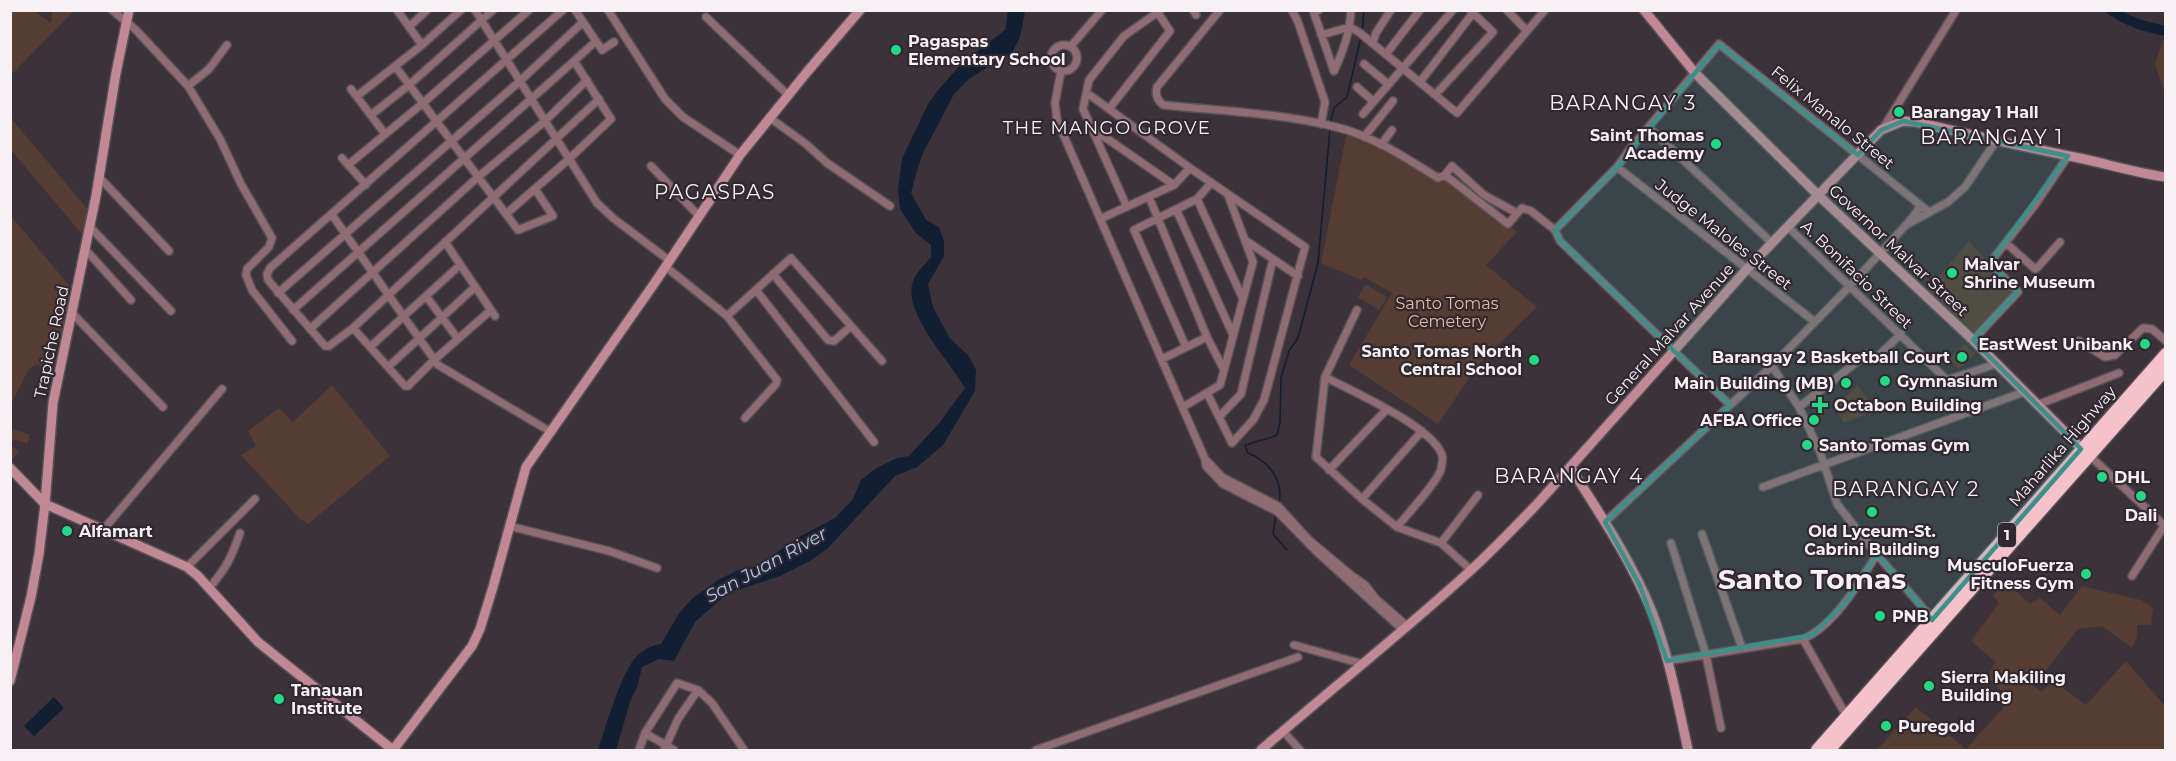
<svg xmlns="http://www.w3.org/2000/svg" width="2176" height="761" font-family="Montserrat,sans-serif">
<rect width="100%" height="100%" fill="#3b323a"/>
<!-- green -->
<path fill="#563d34" d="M11,10L34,11L51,23L52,11H74L11,75Z
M2165,35V93L2155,64Z
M10,117L89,211L87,240L11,150Z
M1347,131L1382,145L1442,183L1448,176L1475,201L1517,232L1486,265L1537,307L1472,371L1468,380L1438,424L1349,365L1392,293L1364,277L1361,280L1321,263Z
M11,216L74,291L62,346L53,341L44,359L50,363L47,369L37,364L29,369L11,404Z
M1969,241L2015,293L1976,334L1928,289Z
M1366,284L1387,297L1379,310L1358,297Z
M1965,344L1975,354L1959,369L1949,359Z
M332,385L390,456L308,524L300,519L241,455L256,446L248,431L279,408L293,422Z
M1858,386L1876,410L1844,423L1833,406Z
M10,428L30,435L27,444L14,439L11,445L19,451L11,461Z
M2006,582L2030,604L2040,598L2060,615L2082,586L2141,600L2153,608L2151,625H2137V637L2132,648L2102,626L2078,629L2034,686L2042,692L2052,680L2086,705L2126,661L2165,706V750H1877L1916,707L1966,749L2011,699L1986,677L1996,662L1971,641L1999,603L1993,595Z"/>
<!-- water -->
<path fill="#121e31" d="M1008,11H1025L1020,37L1013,51L969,79L954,94L924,151L917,170L911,193L926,220L939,227L944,241V256L928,284L933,307L950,339L968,355L976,370L975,391L943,445L917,467L895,476L828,548L810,561L780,576L728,593L695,622L674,661L659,659L642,667L637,687L630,702L616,750H598C605,729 622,670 637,656C644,649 651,646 661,644L680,612L693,598L718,580L738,570L757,566L801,536L835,518L853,499L861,480L875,469L897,458L909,456L940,422L965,388C951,362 899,310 914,279C917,271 926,264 931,257V245L916,233L900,209L898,190L902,159L928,104L939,89L963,62L1005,30Z
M54,697L64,708L34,736L24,726Z"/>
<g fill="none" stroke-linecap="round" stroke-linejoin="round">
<!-- stream -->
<path stroke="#121e31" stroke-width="1.5" d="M1362,33L1364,10
M1331,121L1334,108L1347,97L1361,37
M1279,504C1284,481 1269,461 1248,453L1245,446C1256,440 1267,440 1277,435L1280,423L1281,378L1289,351L1298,338L1318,263L1330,129
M1276,514L1273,534L1287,550"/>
<!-- river -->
<path stroke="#121e31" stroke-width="10" d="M2111,10C2128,22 2146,27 2166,31"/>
<!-- street casing -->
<g stroke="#595158" stroke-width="10">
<path id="street" d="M112,10L136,30L188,86L220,139L241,184L272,238L269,247L247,269L246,275L252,290L292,341
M475,10L597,203L613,218L670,261
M563,10L270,268L267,274L268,280L325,346H329L353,328L599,99
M608,10L665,99L683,117L740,155
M1193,10L1196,15
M1220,10L1157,87C1155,94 1157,100 1163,105C1220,111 1280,113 1336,127C1373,136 1406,158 1438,178L1445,175L1508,224L1522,208L1531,211L1555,230
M1292,10L1298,22L1325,102L1321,124
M1319,10L1314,13L1334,71C1343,51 1350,33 1351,10
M1507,10L1527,31
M706,17L788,95
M409,27L427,10
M1321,35L1350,27L1360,33L1457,113L1545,10
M596,41L602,50L614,42
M1373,42L1376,33L1391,10
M1051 58a13 13 0 1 1 26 0a13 13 0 1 1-26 0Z
M422,45L461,10
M1071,46L1102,10
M1386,54L1420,10
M1364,64L1388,84
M395,66L518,230L553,216L535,189
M1061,71L1055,103L1057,120L1205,459
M1420,82L1473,13
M188,86L209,69L227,45
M1357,87L1373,101
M351,89L385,134
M1087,93L1190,168L1305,247L1264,400L1253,420L1232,443L1207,393
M1435,95L1493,32L1470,10
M357,96L422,45L397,10
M1109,109L1170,31L1158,13
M1363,114L1453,10
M371,115L409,85L493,10
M770,118L806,144L827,163L890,206
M1649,128L1772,243
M1882,130L1955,12
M1093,131L1109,140L1174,185
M1364,137L1393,101
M1381,145L1392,130
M342,158L366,185
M348,165L423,103L529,10
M651,166L699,216
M1617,167L1815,322
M1445,175L1452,166L1484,195L1517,213
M99,177L169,251
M1149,197L1207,337L1162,359
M1197,199L1243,299
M1127,207L1083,109L1089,80L1124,36L1161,10
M1176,209L1233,335
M506,214L569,159L611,119L574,61L596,41L575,10
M332,215L438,365L551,432
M1100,219L1174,185L1190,168
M1908,223L1921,206
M90,227L171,311
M1788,227L1947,380L1996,364
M1245,240L1298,276
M445,242L495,316
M2006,243L2035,269L2038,267L2060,242
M85,249L131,300
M666,267L727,316L791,258L882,361
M773,274L828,340L834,341L851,326
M756,290L874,442
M278,293L520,81L583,22
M426,296L458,339
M293,310L574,61
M1357,310L1325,377L1316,457L1362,499L1397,527L1441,543L1471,570
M72,313L163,407
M727,316L777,380L776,384L745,418
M353,328L405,386H408L434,360L491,310
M310,329L478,177L545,121L587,80
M1207,337L1224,370
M1973,340L2018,292L1992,265L1993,259L2035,205L2068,156
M2079,341L2105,357L2115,355L2143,328L2152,329L2166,341
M370,347L460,265
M1186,347L1134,230L1197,199L1211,183
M1772,366L1799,407L1820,452L1837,504L1873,550L1934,621
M388,367L475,287
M1325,377C1352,391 1433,427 1442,455C1443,459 1442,465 1441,469C1439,480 1406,516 1397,527
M1730,405L1560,241L1555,230L1617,167L1630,149L1719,44L1929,212
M2037,405L2119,373
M1183,407L1220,385L1253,262L1228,195
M1799,407L1867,354L1874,360L1901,334
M1219,417L1241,394L1273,259
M2090,456L2166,527
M1329,470L1387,409
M1763,487L2024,392
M1362,499L1422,431
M1605,522L1772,366L1850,286L1906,225L1948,202L1965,187L1996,141
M509,526L609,551L657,568
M103,530L222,389
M1702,534L1742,648
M1441,543L1478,495
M1671,543L1706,655L1721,728
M187,567L255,499
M2132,576L2164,526
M209,588C226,569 232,556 240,533
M1403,630L1317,552L1278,512L1223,484L1206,466L1205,459L1222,477L1278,506L1309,540L1352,576L1365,585L1376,599L1407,626
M1803,639C1834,626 1860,582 1877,554
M1294,645L1363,664
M1667,661L1803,639L1847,717
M1283,731L1300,750
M645,733L674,750
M639,750L645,733L677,683L698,690L712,703L744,750
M664,750L678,719L698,690
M1036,750L1298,657"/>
</g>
<!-- secondary casing -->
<g stroke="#595158" stroke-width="12">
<path id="secondary" d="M1644,10L1695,73L1819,196L1973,340L2085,452
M1570,467C1600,514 1631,560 1652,612C1669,656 1678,704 1688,750
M10,468L45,504L187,567L198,576L258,642L393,750
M10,681L31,597L39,554L45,504L53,403L96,196L116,73L129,10
M393,750L472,646L480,629L493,587L526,467L656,281L740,155L807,72L860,10
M1261,750C1330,690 1402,633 1470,571C1494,549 1516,526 1538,503L1747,269L1881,130L1903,121L1916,122C1971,135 2025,147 2079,158C2108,164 2136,173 2166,177"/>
</g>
<!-- highway casing -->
<g stroke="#595158" stroke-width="15">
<path id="highway" d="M1817,750L2166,354
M1829,750L2166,369"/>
</g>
<!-- street -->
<use href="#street" stroke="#8f6c73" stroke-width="7"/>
<!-- secondary -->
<use href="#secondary" stroke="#c18995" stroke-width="9"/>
<!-- highway -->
<use href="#highway" stroke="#f5c1cb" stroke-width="12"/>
</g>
<!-- marked area -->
<path fill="#3d8f89" fill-opacity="0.2" stroke="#3d8f89" stroke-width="4.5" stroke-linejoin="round" d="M1719,44L1858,155L1881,130L1903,121L2068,156L1990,263L2018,292L1973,340L2081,449L1932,620L1877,554L1849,599L1813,635L1667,661L1640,586L1605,522L1730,405L1560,241L1555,230L1617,167Z"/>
<!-- markers -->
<g fill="#25d886" stroke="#312830" stroke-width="2">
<circle cx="896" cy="50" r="6"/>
<circle cx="1899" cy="112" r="6"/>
<circle cx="1716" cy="144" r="6"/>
<circle cx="1952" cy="273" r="6"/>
<circle cx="2145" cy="344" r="6"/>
<circle cx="1962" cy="357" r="6"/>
<circle cx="1534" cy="360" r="6"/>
<circle cx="1885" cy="381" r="6"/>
<circle cx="1846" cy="383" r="6"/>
<path d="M1817 396h6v6h6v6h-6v6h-6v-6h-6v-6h6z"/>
<circle cx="1814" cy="420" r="6"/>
<circle cx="1807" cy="445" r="6"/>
<circle cx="2102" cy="477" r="6"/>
<circle cx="2141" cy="496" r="6"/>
<circle cx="1872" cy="512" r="6"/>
<circle cx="67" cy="531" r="6"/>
<circle cx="2086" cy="574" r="6"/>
<circle cx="1880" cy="616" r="6"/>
<circle cx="1929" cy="686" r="6"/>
<circle cx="279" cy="699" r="6"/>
<circle cx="1886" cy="726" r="6"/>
</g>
<g text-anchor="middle" stroke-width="4.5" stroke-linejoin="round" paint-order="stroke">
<!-- shield labels -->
<rect fill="#312830" stroke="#bcb5bb" stroke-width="1.5" x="1998" y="523" width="18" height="24" rx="4.5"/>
<g font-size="15" font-weight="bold" fill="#f7f1f6">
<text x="2007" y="540">1</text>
</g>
<!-- poi labels -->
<g font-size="16" font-weight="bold" fill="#f7f1f6" stroke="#312830" text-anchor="start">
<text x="908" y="47">Pagaspas<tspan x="908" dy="18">Elementary School</tspan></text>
<text x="1911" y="118">Barangay 1 Hall</text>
<text x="1704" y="141" text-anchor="end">Saint Thomas<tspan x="1704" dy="18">Academy</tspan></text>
<text x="1964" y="270">Malvar<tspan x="1964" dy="18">Shrine Museum</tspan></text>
<text x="2133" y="350" text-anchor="end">EastWest Unibank</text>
<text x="1522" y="357" text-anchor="end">Santo Tomas North<tspan x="1522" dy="18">Central School</tspan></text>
<text x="1950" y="363" text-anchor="end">Barangay 2 Basketball Court</text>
<text x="1897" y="387">Gymnasium</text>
<text x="1834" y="389" text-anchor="end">Main Building (MB)</text>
<text x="1834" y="411">Octabon Building</text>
<text x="1802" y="426" text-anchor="end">AFBA Office</text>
<text x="1819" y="451">Santo Tomas Gym</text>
<text x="2114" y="483">DHL</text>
<text x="2141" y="521" text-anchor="middle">Dali</text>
<text x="79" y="537">Alfamart</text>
<text x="1872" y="537" text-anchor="middle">Old Lyceum-St.<tspan x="1872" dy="18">Cabrini Building</tspan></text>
<text x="2074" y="571" text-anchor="end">MusculoFuerza<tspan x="2074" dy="18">Fitness Gym</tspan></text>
<text x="1892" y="622">PNB</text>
<text x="1941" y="683">Sierra Makiling<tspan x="1941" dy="18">Building</tspan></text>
<text x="291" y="696">Tanauan<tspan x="291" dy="18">Institute</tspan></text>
<text x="1898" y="732">Puregold</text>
</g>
<!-- street labels -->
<g font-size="16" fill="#f7f1f6" stroke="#312830">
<text transform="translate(1833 117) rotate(39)" y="6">Felix Manalo Street</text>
<text transform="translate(1724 234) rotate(38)" y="6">Judge Maloles Street</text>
<text transform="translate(1899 250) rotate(43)" y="6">Governor Malvar Street</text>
<text transform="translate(1857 274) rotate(44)" y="6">A. Bonifacio Street</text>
<text transform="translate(1669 334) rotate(-48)" y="6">General Malvar Avenue</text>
<text transform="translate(51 342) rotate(-78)" y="6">Trapiche Road</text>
<text transform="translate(2062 446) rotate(-49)" y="6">Maharlika Highway</text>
</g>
<!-- park labels -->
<g font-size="16" fill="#eeb6a2" stroke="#312830">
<text x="1447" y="309">Santo Tomas<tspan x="1447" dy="18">Cemetery</tspan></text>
</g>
<!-- neighbourhood labels -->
<g font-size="18" letter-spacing="1.5" fill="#f7f1f6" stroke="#312830">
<text x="1107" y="134">THE MANGO GROVE</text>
</g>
<!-- water labels -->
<g font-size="18" font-style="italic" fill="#aac5f3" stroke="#312830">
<text transform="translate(766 565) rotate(-29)" y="6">San Juan River</text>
</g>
<!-- quarter labels -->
<g font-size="20" letter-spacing="1.5" fill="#f7f1f6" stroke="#312830">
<text x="1623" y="110">BARANGAY 3</text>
<text x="1992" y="144">BARANGAY 1</text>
<text x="715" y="199">PAGASPAS</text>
<text x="1569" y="483">BARANGAY 4</text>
<text x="1906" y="496">BARANGAY 2</text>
</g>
<!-- town labels -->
<g font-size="28" font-weight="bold" fill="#f7f1f6" stroke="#312830">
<text x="1812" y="589">Santo Tomas</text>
</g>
</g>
<!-- border -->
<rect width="2176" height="761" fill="none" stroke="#f7f1f6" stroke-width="24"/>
</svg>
